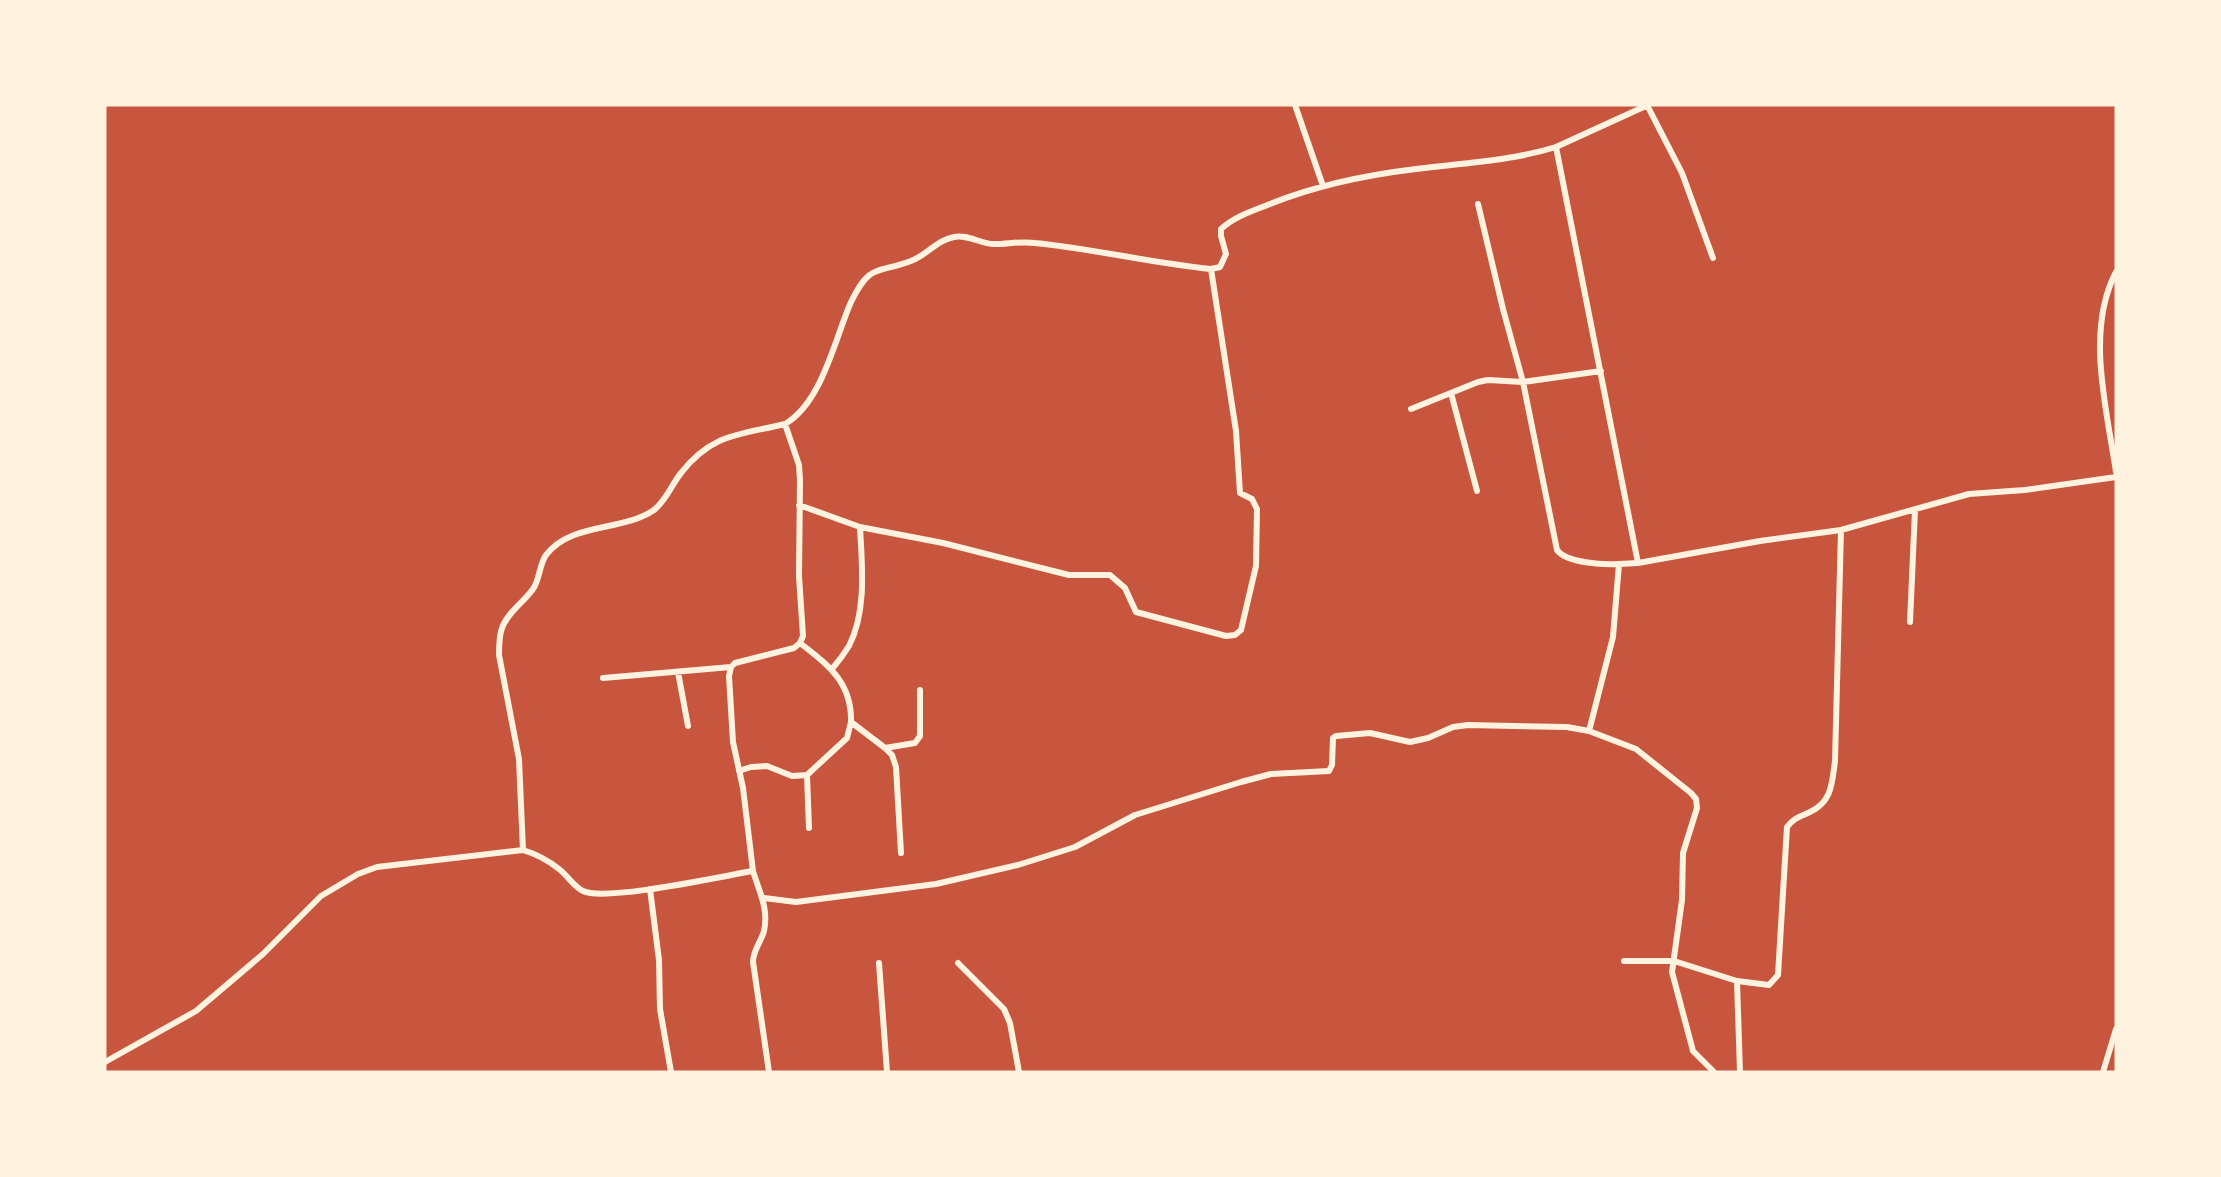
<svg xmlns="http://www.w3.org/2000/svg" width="2221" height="1177" font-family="Montserrat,sans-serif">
<rect width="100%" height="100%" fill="#c8553d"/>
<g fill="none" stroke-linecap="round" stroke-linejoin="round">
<!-- minor -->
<path stroke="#fff3e0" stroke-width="6" d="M1295,105L1323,186
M1647,105L1682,173L1713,258
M1556,147L1648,105
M1478,204L1503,309L1523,382L1557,550C1566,563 1604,565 1619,564
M2116,272C2085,331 2107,410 2116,472
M1451,393L1477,491
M1411,409L1478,382L1488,380L1523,382L1601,371
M799,505L860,527L943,543L1069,575H1110L1125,588L1136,612L1226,636L1235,635L1241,630L1256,566L1257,509L1252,499L1240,493L1236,431L1211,269
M1910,622L1915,510
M800,643C828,665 852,682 851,722L885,748L892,755L896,767L901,853
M832,669C838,662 844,654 849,646C867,611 862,565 860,527
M678,672L688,726
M603,678L731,667
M1589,731L1636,749L1691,793L1696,799L1697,808L1683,853L1682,900L1672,972L1693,1051L1714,1072
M885,748L915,743L920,736V690
M739,771L751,767L767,766L792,776L807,775L847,738L851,722
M807,775L809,828
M523,850L519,759L499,655C499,647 499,636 502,628C507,613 524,602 533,589C540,579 539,565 546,555C571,522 622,532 654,510C666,501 672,484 681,473C712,433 740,435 785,424C822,403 835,338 851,302C870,263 876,274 911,261C927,255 937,240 954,237C967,234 981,244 994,244C1008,244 1021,241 1035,243C1094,249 1152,263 1211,269L1220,267L1226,254L1221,236V229C1235,216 1253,211 1270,204C1317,185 1366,175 1416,169C1463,163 1511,161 1556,147L1638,563
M753,871C759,891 769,909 764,931C761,942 753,950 753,962L769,1072
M650,889L659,960L660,1009L671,1072
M764,898L796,902L936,884L1018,865L1075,847L1135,815L1241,782L1271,774L1329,771L1332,765L1333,738L1336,736L1370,733L1410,742L1428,738L1453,727L1468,725L1567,727L1589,731L1613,637L1619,564L1638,563L1760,541L1841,530L1969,494L2025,490L2116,477
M1624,961H1674L1737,981L1769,985L1778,975L1787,827C1794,818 1799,817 1810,812C1832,802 1832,783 1835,761L1841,530
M879,963L887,1072
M958,963L1004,1009L1010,1023L1019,1072
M1737,981L1740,1072
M105,1062L196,1011L263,954L321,896L358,874L377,867L523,850C536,854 549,861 559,869C568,876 574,887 583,891C605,902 723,876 753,871L743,788L733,742L729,676L731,667L735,663L794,648L800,643L803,636L799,576L800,480L799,465L785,424
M2103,1072L2116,1029"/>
</g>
<!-- border -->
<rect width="2221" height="1177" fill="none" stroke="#fff3e0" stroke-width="213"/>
</svg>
